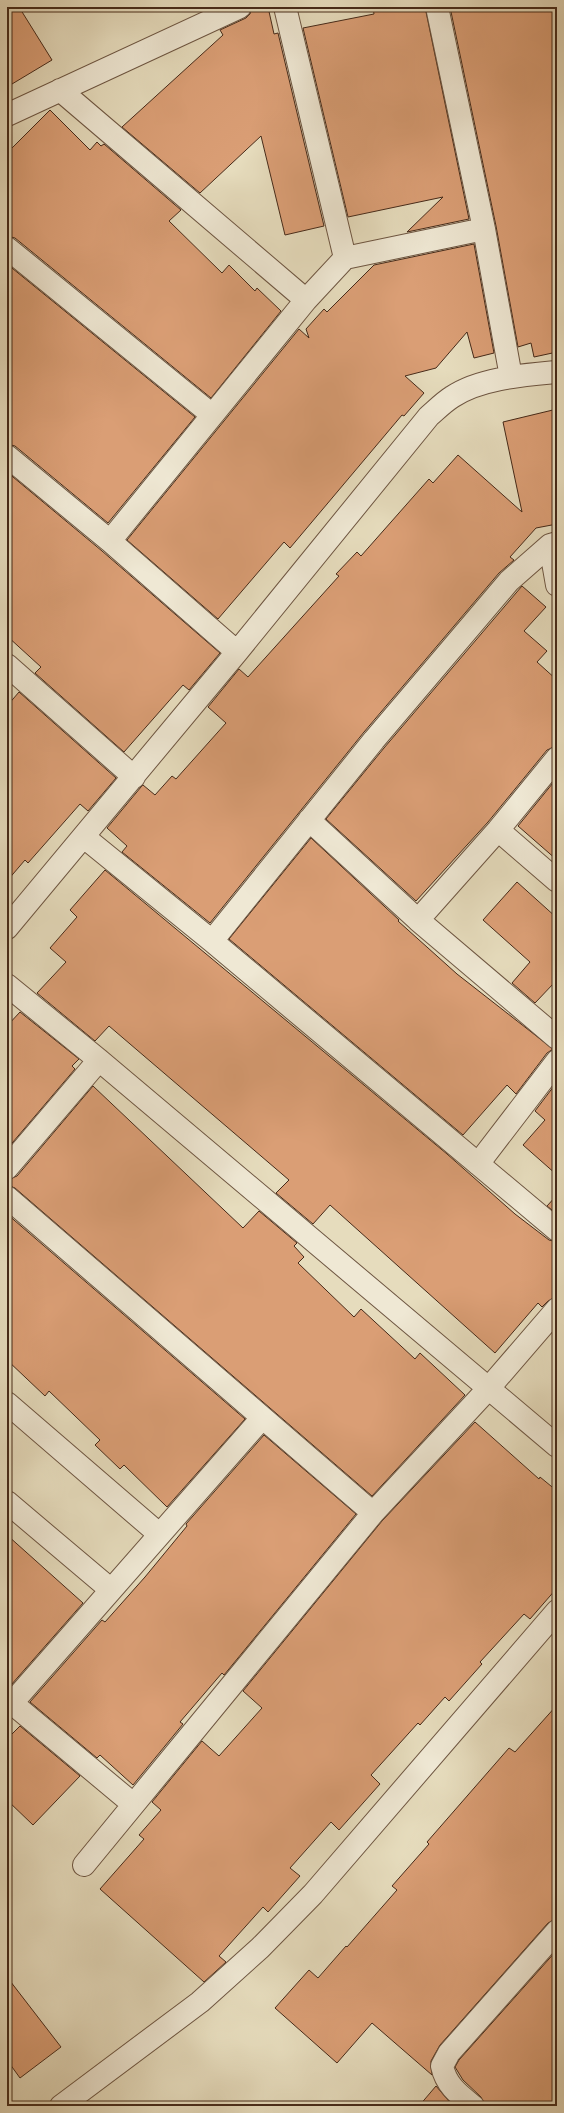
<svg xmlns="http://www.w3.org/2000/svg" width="564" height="2113" font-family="'IM FELL DW Pica',serif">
<rect width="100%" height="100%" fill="#e6dcbd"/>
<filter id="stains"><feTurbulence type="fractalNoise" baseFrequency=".005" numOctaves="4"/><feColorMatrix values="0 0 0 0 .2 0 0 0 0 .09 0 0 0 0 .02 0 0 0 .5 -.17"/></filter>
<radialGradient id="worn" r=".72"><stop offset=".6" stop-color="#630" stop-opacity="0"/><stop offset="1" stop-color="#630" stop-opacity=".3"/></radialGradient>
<!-- building -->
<path fill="#da9e75" stroke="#462a19" d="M7,7H19L52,60L7,87Z
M252,7H268L274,34L278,33L324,226L285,235L261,136L200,193L122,127L223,35L220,30L246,18L250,14Z
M373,7H425L469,219L407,232L443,197L348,217L303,28L374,14Z
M450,7H557V352L534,357L531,343L518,347L496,226Z
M50,110L90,150L97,142L101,146L104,144L181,210L169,221L222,273L229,265L255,291L257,288L281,311L211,398L15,238L7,236V153Z
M474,244L494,353L474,358L467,332L436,368L405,376L424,393L404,416L402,415L290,548L284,542L218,619L127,540L299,329L309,338L306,329L324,309L327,312L374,265Z
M7,264L195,417L108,523L15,446L7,444Z
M557,409V524L536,528L510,557L514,560L499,573L364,732L210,923L122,852L127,846L107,828L141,787L143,785L155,795L172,776L176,779L226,723L208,707L239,669L248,677L339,576L336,574L357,552L361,556L429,479L433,483L458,455L522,512L503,422Z
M7,472L102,551L220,653L189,690L183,685L124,752L35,673L41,667L7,636Z
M522,586L546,607L524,631L547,651L537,662L557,680V746L547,750L488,822L416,901L326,819L384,748Z
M19,692L116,778L88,811L80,804L28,863L25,860L7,881V706Z
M557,778V860L518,826Z
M311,838L399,920L398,921L457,974L553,1049L547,1053L516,1094L507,1085L463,1135L229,939Z
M105,870L447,1154L515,1214L549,1240L557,1242V1297L548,1301L542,1307L538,1303L495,1353L330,1205L313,1224L276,1193L289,1180L109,1026L95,1041L37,993L66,962L50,948L77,917L70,910Z
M517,882L557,918V985L554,983L535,1003L512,983L530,962L483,920Z
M20,1012L79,1059L72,1066L75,1069L7,1149V1026Z
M557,1082V1175L523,1145L545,1120L535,1111Z
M93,1086L243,1228L259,1211L297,1243L294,1246L304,1257L298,1263L354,1317L361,1309L415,1359L420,1353L465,1395L372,1496L15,1188L7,1185V1180L17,1176Z
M557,1195V1214L547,1206Z
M7,1214L245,1419L167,1507L124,1465L120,1469L95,1445L100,1440L49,1391L45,1396L7,1360Z
M475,1422L539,1479L540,1477L557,1491V1588L530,1619L524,1614L480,1662L482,1664L449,1701L445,1697L420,1725L418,1723L371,1775L380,1784L339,1830L331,1822L290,1868L300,1876L268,1912L263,1907L219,1956L226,1962L204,1982L100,1889L144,1839L139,1835L161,1810L152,1802L202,1741L219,1756L262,1708L243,1691L382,1521Z
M264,1435L356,1514L224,1675L222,1673L180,1722L183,1724L133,1785L100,1755L97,1758L30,1702L102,1620L105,1622L145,1577L187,1526L186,1524Z
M7,1535L83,1603L11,1685L7,1682Z
M557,1705V1919L548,1923L440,2045L431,2061L432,2075L372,2023L337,2063L275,2008L309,1970L318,1978L346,1946L347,1947L397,1890L392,1886L429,1844L427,1842L509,1748L515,1752Z
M20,1726L80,1776L33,1825L7,1800V1739Z
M557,1950V2106H485L481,2097L463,2080L455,2067L459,2060Z
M7,1977L61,2047L20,2078L7,2060Z
M436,2086L453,2106H419Z"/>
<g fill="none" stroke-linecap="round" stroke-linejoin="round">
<!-- minor casing -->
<g stroke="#6e5642" stroke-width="24">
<path id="minor" d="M285,7L345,258
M437,7L484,229L511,377
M60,90L306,300
M7,115L240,7
M7,248L211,414
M7,456L110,541L237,652
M110,541L306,300L345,258L484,229
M550,545L557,585
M7,665L134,777
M309,820L418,920L557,1038
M498,830L557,881
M84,837L212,941L557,1230
M418,920L498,830L557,758
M7,928L237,652L429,416C436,410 444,402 452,397C480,378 525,375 557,372
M212,941L374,740L509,581L550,545L557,543
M7,985L99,1060L557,1446
M478,1164L557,1061
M7,1168L99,1060
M7,1197L373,1513
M7,1403L159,1534
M7,1502L110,1589
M7,1699L133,1804
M12,1703L262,1418
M84,1865L373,1513L488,1389L557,1309
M61,2106L200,2002L260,1948L313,1894L557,1611
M473,2106C458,2094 446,2085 442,2066L449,2053L557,1931"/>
</g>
<!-- minor -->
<use href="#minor" stroke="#efe8d4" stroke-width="22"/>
</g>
<!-- margin -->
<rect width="564" height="2113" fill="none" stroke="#e6dcbd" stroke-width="24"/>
<rect x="8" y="8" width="548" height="2097" fill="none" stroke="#462a19" stroke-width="2"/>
<rect x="12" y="12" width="540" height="2089" fill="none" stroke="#462a19"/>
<rect width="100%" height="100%" filter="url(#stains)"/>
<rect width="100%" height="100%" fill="url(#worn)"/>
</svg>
